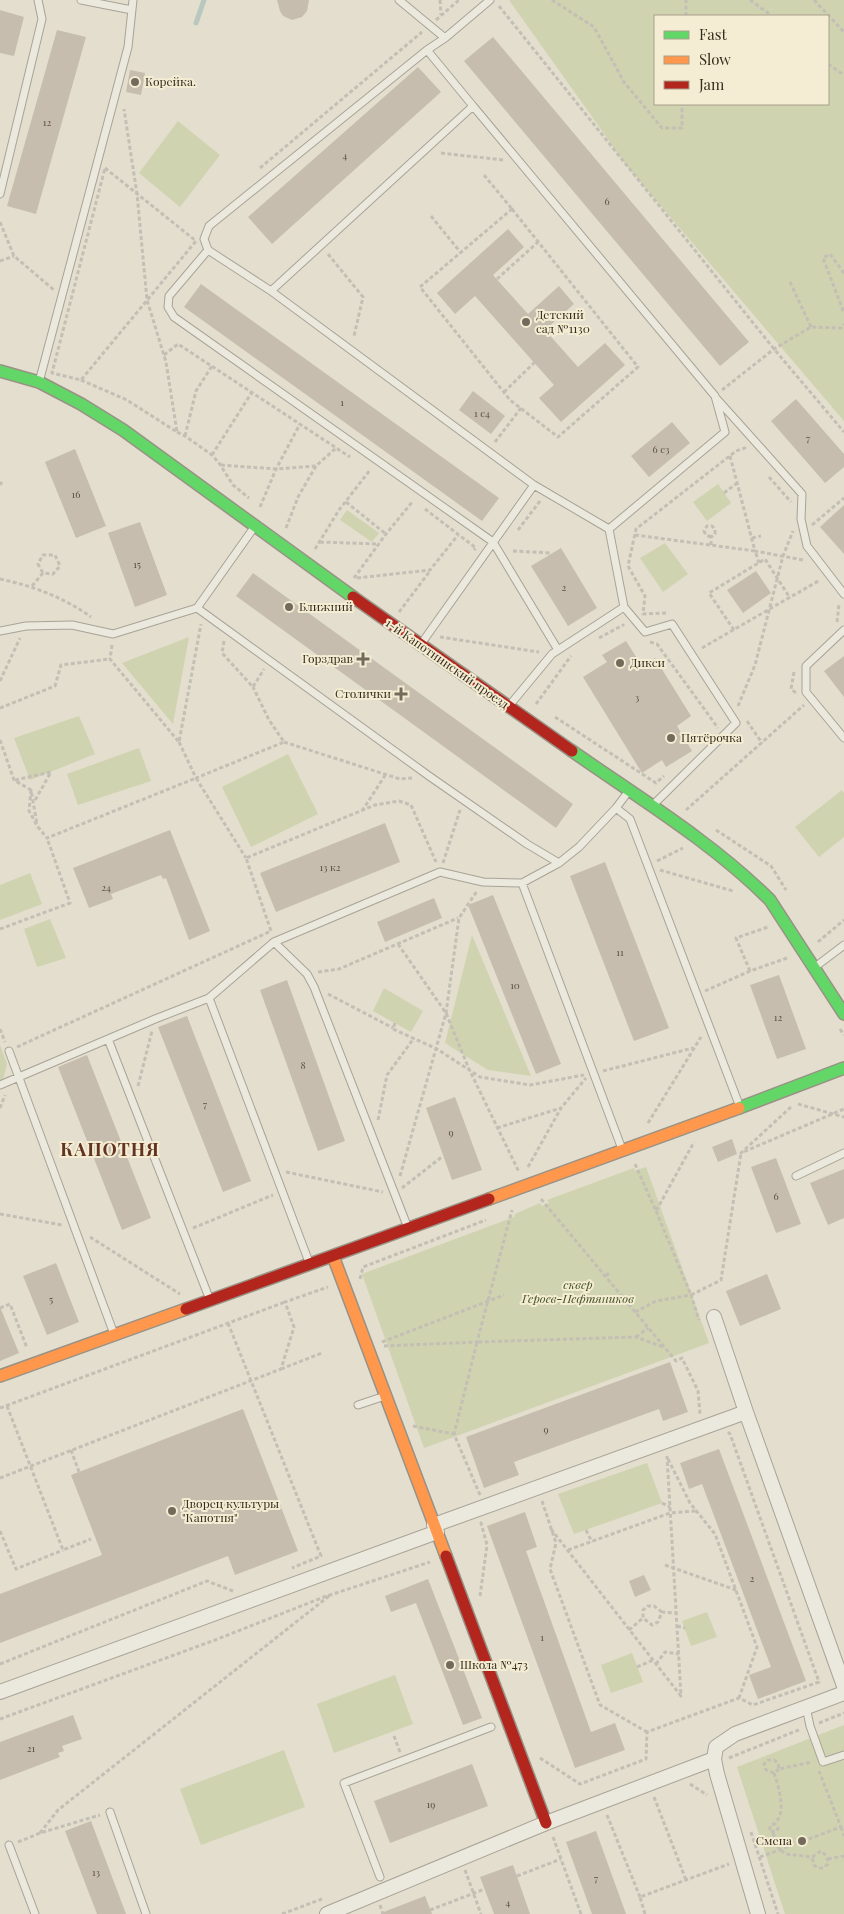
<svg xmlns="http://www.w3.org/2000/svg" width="844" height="1914" font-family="'Playfair Display',serif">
<rect width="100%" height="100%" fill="#e3decd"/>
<!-- green -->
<path fill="#d0d3b0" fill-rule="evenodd" d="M509,0H844V421L627,166ZM828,16V104H655V16Z
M178,121L220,155L180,207L139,173Z
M718,484L731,503L707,521L693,502Z
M347,510L379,533L372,542L340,520Z
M665,543L688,574L663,592L640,558Z
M189,637L173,724L122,663Z
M79,716L95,754L30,780L14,738Z
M139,748L151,781L78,805L67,774Z
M288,754L318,814L251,847L222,787Z
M842,790L844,793V837L819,857L795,827Z
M30,873L42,904L0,920V885Z
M50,919L66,958L37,967L24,929Z
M472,935L531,1076L488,1070L445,1043Z
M384,988L423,1011L411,1032L373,1011Z
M0,1045L7,1064L3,1080L0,1082Z
M646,1167L709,1343L424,1448L362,1274L514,1217L515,1214L540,1203L542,1206L549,1203L547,1200L634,1168L635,1171Z
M647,1463L662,1503L574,1534L558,1494Z
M707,1612L717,1637L691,1646L682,1621Z
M632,1653L643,1682L611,1693L601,1665Z
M395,1675L413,1724L334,1753L317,1704Z
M844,1725V1914H785L737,1767Z
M284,1750L305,1807L201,1845L180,1789Z"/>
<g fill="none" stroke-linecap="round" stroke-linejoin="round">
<!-- stream -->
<path stroke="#b8c8c0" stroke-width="5" d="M196,23L204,0"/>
</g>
<!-- building -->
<path fill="#c7bdae" d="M277,0H309L307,11L302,17L292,20L283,16L280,11Z
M0,10L24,17L14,56L0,53Z
M57,30L86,37L36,214L7,206Z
M493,37L749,342L720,366L464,61Z
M418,67L441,92L272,244L248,217Z
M130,70L145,73L141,95L126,92Z
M508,229L524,247L493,275L528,314L559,286L574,304L545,330L578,367L605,343L625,365L561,422L539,398L554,385L475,296L455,314L437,293Z
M201,284L499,498L482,521L184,307Z
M473,391L505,416L491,434L459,410Z
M796,399L844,454V467L825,483L771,421Z
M672,422L690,443L649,477L631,456Z
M75,449L106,526L76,538L45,462Z
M844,505V554L820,527Z
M140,522L167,595L135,607L108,533Z
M561,548L597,608L568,626L531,566Z
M756,571L771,593L743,613L727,590Z
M253,573L573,804L556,828L236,596Z
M626,641L642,666L655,658L691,716L677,726L692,751L666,767L662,760L642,773L583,677L607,662L602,655Z
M844,656V697L824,671Z
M385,823L400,862L276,912L260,873Z
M170,830L210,931L189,940L166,878L163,879L161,875L111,894L113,899L89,908L73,868Z
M605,862L669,1028L634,1041L570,876Z
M493,895L561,1064L536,1074L468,905Z
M434,898L442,918L385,942L377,922Z
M779,975L806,1049L777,1059L750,985Z
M287,980L345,1141L318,1151L260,990Z
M187,1016L251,1181L223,1192L158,1027Z
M87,1055L151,1218L122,1230L58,1067Z
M455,1097L482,1170L452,1180L426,1108Z
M732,1139L737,1154L718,1162L712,1147Z
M776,1158L801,1224L776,1233L751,1167Z
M844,1169V1218L828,1225L810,1183Z
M56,1263L79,1322L47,1335L23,1276Z
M767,1274L781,1309L740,1326L726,1291Z
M0,1307L19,1353L0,1361Z
M670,1362L688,1412L663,1421L659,1409L514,1462L519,1475L484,1488L466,1437Z
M243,1409L298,1551L235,1575L228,1556L0,1643V1594L102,1555L71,1475Z
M719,1449L806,1681L758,1699L749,1675L771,1667L702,1484L689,1489L680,1463Z
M525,1512L537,1547L526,1551L591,1732L615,1723L625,1750L575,1768L487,1526Z
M644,1575L651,1590L635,1597L629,1581Z
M428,1579L482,1718L463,1725L416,1603L391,1612L385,1596Z
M73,1715L82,1739L62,1746L64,1751L58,1753L60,1757L0,1780V1742Z
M472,1764L488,1806L390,1843L374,1801Z
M91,1821L126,1914H97L65,1831Z
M596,1831L626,1914H592L566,1842Z
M513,1865L530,1914H494L480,1877Z
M425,1896L432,1914H381V1913Z"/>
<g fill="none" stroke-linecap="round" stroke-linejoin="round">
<!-- lane casing -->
<g stroke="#a8a396" stroke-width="9">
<path id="lane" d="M81,0L132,10
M399,0L445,38
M427,50L445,38L490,0
M0,194L42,19L38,0
M208,250L169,296L168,307L174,317L493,542L558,650
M271,291L473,106L715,396L725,432L609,529
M39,382L128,47L133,0
M716,398L802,494L801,519L807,546L844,594
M624,607L645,632L672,624L736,723L652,806
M197,608L429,776L527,844L559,863
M844,630L806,666V692L844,738
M0,631L26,626L72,625L113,634L197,608L255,526
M421,644L534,485L271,291L208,250L204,239L209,226L427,50L473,106
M509,706L552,654L624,607L609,529L534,485
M616,808L630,819L740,1107
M522,883L622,1149
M274,942L307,974L314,987L408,1228
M815,967L844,945
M209,998L309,1262
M108,1039L210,1300
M9,1051L114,1334
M0,1085L155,1019L209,998L274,942L440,872L483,882L522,883L559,863L579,847L616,808L628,792
M796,1176L844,1153
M358,1405L385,1396
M806,1707L810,1726L823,1762L844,1755
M110,1812L146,1914
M9,1845L35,1914
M380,1877L344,1783L491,1727"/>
</g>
<!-- street casing -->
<g stroke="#a8a396" stroke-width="16">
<path id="street" d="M714,1317L746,1412L844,1686
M434,1525L746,1412
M0,1692L437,1532
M327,1914L546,1823L714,1759
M758,1914L717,1774L714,1759L716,1747L735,1734L844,1693"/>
</g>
<!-- fast casing -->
<g stroke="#989286" stroke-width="14">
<path id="fast" d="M0,371L39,382L81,404L123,430L353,597
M572,751C639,798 712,842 770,900L844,1014
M739,1108L844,1068"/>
</g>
<!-- slow casing -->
<g stroke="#989286" stroke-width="14">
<path id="slow" d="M489,1199L739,1108
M333,1256L446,1556
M0,1376L186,1309"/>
</g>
<!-- jam casing -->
<g stroke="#989286" stroke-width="14">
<path id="jam" d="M353,597L572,751
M186,1309L489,1199
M446,1556L546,1823"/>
</g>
<!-- path -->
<path stroke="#c4bfb5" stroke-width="3" stroke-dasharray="4 2.5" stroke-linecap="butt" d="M440,0L441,15
M552,0L594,27L624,82L662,128H682V104
M750,0L772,16
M814,0L844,32
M499,6L774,349L844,432
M686,16V0
M436,20L459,0
M828,64L844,75
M441,153L503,160
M105,168L196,241L81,380L52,373Z
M260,168L422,32
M484,175L512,209
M512,209L638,367L558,437L510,400L420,287Z
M431,216L461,253
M0,222L14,256L54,290
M328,254L363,297L354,336
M0,261L14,256
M844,273L830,254L823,258L844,313
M497,279L538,242
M790,282L811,327
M164,355L178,344L350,457
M81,380L127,400L177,432L166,362L147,300L137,194L124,109
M722,390L774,349L811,327L841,328L844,324
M504,392L535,362
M177,432L185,436L212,455L219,463L233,485L249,498
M185,436L196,391L212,366
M495,442L521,408
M212,455L252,392
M730,456L755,551L803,560
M221,465L276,469L316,466L336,448
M769,477L791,502
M0,485L2,482
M724,493L737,483
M346,502L386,534
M260,507L276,469L300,424
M425,509L476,548L474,550
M812,525L844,498
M286,528L298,497L316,466
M518,530L540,501
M635,535L755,551L759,563
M711,537L706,535L704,531L707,526H712L715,529V534L711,537V545
M752,538L761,536
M320,542L378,544
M315,549L339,510L370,470
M513,551L551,553
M354,578L386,534L413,501
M357,578L430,570L458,535
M0,579C33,586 63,597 91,617
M32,586L43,573L53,574L60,566L55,555H43L38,564L43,573
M399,612L430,571
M666,613L643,614L645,596L628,566L636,529L736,451L745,448L747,451
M837,622L839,604
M734,630L709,593L765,559L790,598
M440,637L539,652
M599,638L623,625L624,626
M224,641L222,653L253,687L264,669
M650,642L657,644L718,728
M112,645L110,659L179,742L201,624
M702,648L820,580
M794,672L791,689L796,693
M0,681L20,638
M536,704L571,656
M738,706L755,665L783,556L793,531
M0,708L55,686L61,665L110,659
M555,717L656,783L664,776
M747,721L762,743
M0,740L14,780L31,790L37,824
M179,742L196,778L284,742L269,720L253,687
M284,742L400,779L412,778
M15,780L51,772L34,802
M31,790L29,811L38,827L47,838L196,778L246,858
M686,810L804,705
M362,811L386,774
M716,830L771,866L786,890
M657,861L683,848
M443,863L460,810
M660,870L733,891
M0,929L70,903L47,838
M818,940L819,941L844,920
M398,944L446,1013L469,1069L519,1172
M750,971L736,938L768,927
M318,972L339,969L458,918
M705,991L750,971L787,958
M328,994L393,1028
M395,1023L393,1029L437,1049L480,1077L530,1085L584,1075
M0,1029L5,1042
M840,1029L844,1035
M17,1047L271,931L246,858L375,805L399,801L411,805L436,862
M603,1071L693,1048
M138,1086L152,1031
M798,1104L844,1117
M791,1107L741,1153L844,1109
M0,1108L5,1095
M378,1120L387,1075L414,1038
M648,1123L701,1037
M497,1128L561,1108
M635,1164L656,1211L694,1142
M528,1167L561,1108L586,1078
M286,1172L383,1192
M400,1176L446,1013L459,918L477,891
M402,1188L443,1156
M541,1199L676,1361L682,1358L698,1391L700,1414
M656,1211L691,1295L721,1280L741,1153
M0,1214L62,1225
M193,1228L273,1195
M90,1237L180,1294
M606,1276L610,1272
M360,1279L363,1267L486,1220
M0,1308L10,1304L27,1348
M635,1312L656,1301L691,1295L699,1320
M228,1323L321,1556L292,1568
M636,1337L648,1328
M382,1342L504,1295
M384,1346L477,1342L512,1210
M281,1369L322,1353
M7,1406L63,1550L91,1539
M0,1408L285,1302
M413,1426L454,1434
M71,1450L79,1472
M668,1459L690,1503L715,1534L757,1647L739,1698
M0,1478L281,1369L294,1327L285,1302L328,1287
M480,1495L454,1434L477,1342L636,1337L663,1347
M542,1501L556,1543L550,1569L600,1705L647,1732
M662,1503L670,1507
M551,1529L681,1696L667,1456
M586,1530L592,1542
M0,1531L16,1569L63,1550
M568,1550L670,1513L696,1511
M665,1565L736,1590
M480,1596L487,1545L481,1523L483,1522
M662,1612L654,1606H648L643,1610V1618L652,1625L658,1622L662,1612L676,1613
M677,1626L685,1628
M629,1630L643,1618
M0,1664L207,1581L233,1591
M656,1664L665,1652L679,1654
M637,1667L653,1660
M0,1719L215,1640L324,1597L430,1562
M819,1723L844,1713
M394,1736L400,1752
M540,1758L580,1784L646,1759L647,1732L739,1698L753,1705L819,1682L730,1434L728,1432
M729,1758L801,1729
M779,1769L774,1773L766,1770L764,1764L768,1760H774L778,1763L779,1769L812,1762
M774,1773C779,1788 789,1818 770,1826V1832L777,1831L778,1828L775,1824
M690,1784L707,1795
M654,1797L686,1880
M607,1815L640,1897
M841,1827L844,1836
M751,1832L778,1914
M40,1833L58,1810L329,1596
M773,1833L779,1849L786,1854L812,1857L821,1851C826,1855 828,1858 828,1864L823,1868H818L814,1865L812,1857
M553,1837L581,1914
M18,1842L40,1833L100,1815
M760,1857L841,1827L819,1771
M828,1859L844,1856
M465,1870L481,1914
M517,1876L561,1859
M380,1905L383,1914
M430,1910L485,1889
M282,1914L322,1899
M645,1914L640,1897L729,1864"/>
<!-- lane -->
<use href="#lane" stroke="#ebe8de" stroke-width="7"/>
<!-- street -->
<use href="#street" stroke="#ebe8de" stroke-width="14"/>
<!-- fast -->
<use href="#fast" stroke="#63d668" stroke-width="11"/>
<!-- slow -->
<use href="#slow" stroke="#ff974d" stroke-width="11"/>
<!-- jam -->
<use href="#jam" stroke="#b3261e" stroke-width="11"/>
</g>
<!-- markers -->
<g fill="#736a5b" stroke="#f4edd3" stroke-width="2">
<circle cx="135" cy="82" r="5"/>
<circle cx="526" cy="322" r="5"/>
<circle cx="289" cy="607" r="5"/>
<path d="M360.5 651.5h5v5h5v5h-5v5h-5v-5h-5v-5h5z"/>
<circle cx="620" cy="663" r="5"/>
<path d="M398.5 686.5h5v5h5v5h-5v5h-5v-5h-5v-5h5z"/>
<circle cx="671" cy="738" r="5"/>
<circle cx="172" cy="1511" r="5"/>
<circle cx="450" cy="1665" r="5"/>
<circle cx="802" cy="1841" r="5"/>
</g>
<g text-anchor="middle" stroke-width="4" stroke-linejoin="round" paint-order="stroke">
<!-- number labels -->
<g font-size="10" fill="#5a5042">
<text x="47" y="126">12</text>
<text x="345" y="159">4</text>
<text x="607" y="205">6</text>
<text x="342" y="406">1</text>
<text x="482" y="417">1 с4</text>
<text x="808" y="442">7</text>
<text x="661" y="453">6 с3</text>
<text x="76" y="498">16</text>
<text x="137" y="568">15</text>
<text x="564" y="591">2</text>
<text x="637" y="701">3</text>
<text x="330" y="871">13 к2</text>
<text x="106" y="891">24</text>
<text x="620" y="956">11</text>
<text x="515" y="989">10</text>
<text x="778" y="1021">12</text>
<text x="303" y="1069">8</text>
<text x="205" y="1108">7</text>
<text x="451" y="1136">9</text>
<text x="776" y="1200">6</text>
<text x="51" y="1303">5</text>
<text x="546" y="1433">9</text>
<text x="752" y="1582">2</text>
<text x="542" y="1641">1</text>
<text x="31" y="1752">21</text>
<text x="431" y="1808">19</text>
<text x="96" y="1876">13</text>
<text x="596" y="1882">7</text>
<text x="508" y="1906">4</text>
</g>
<!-- poi labels -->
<g font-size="12" fill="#362c1e" stroke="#f4edd3" text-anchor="start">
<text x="145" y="86">Корейка.</text>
<text x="536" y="319">Детский<tspan x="536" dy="14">сад №1130</tspan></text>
<text x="299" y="611">Ближний</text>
<text x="353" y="663" text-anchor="end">Горздрав</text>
<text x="630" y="667">Дикси</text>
<text x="391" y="698" text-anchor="end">Столички</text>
<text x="681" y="742">Пятёрочка</text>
<text x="182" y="1508">Дворец культуры<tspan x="182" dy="14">"Капотня"</tspan></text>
<text x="460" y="1669">Школа №473</text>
<text x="792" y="1845" text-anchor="end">Смена</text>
</g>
<!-- street labels -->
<g font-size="12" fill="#362c1e" stroke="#f4edd3">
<text transform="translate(447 664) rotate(35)" y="4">1-й Капотнинский проезд</text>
</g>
<!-- park labels -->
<g font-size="12" font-style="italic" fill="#435226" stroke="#f4edd3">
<text x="578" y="1289">сквер<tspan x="578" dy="14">Героев-Нефтяников</tspan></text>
</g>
<!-- district labels -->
<g font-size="18" font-weight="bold" letter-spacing="1" fill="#613320" stroke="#f4edd3">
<text x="110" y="1156">КАПОТНЯ</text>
</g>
</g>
<!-- legend -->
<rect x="654" y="15" width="175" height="90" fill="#f4edd3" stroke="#a8a08b"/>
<rect x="664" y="31" width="25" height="8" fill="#63d668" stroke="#a8a08b"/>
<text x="699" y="40" font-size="15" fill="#362c1e">Fast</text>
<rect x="664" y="56" width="25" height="8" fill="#ff974d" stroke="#a8a08b"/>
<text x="699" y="65" font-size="15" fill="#362c1e">Slow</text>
<rect x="664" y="81" width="25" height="8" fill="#b3261e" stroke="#a8a08b"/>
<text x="699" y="90" font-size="15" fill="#362c1e">Jam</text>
</svg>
